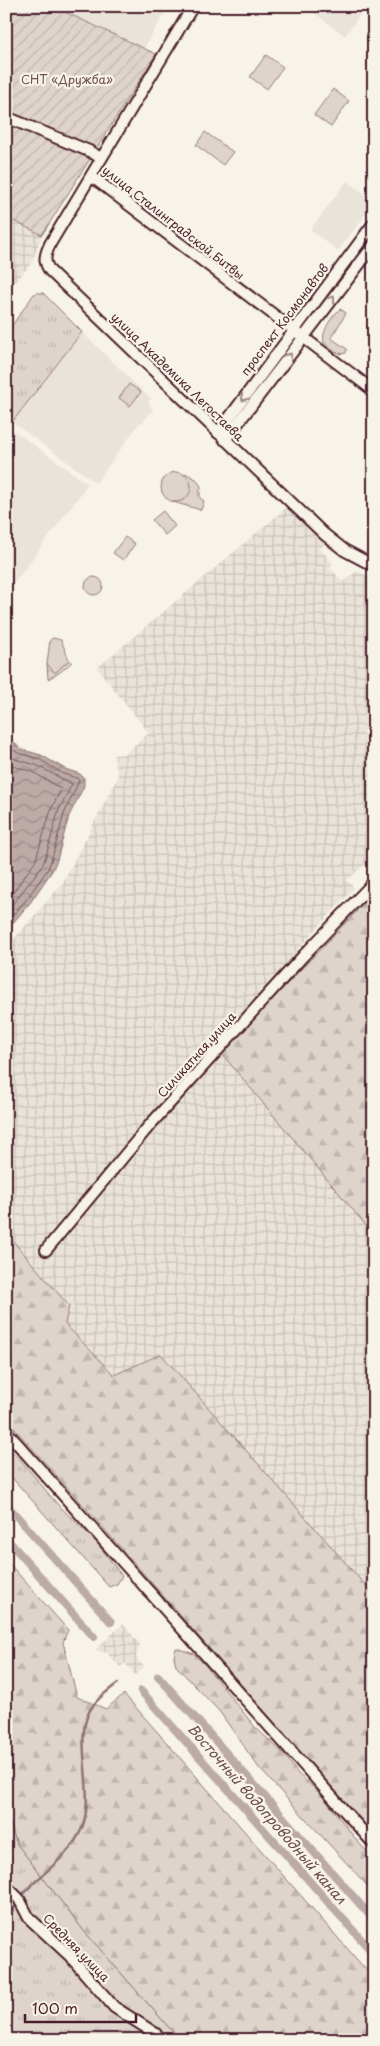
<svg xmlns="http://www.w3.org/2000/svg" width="380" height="2046" font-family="'Playpen Sans',sans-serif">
<defs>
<pattern id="industrial-grid" width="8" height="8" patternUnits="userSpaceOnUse" patternTransform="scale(1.25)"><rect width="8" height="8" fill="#eae3da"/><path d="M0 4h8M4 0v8" fill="none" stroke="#cac2bb"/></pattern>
<pattern id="grass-tufts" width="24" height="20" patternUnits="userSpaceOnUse" patternTransform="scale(1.25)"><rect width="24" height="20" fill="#ded4cc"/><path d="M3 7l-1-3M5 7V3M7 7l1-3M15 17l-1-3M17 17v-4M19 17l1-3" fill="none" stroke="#c0b6af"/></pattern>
<pattern id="forest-firs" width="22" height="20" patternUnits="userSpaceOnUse" patternTransform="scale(1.25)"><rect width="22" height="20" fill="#ded4cc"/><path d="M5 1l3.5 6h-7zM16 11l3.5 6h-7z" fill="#c0b6af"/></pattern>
<pattern id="garden-furrows" width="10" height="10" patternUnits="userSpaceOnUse" patternTransform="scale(1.25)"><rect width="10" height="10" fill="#ded4cc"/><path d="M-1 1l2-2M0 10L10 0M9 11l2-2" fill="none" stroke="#c0b6af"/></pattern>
<pattern id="water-waves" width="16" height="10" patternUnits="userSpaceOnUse" patternTransform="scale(1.25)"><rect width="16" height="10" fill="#bcaaa7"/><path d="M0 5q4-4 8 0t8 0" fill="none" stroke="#9b8a88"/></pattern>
</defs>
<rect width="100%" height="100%" fill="#f7f3e8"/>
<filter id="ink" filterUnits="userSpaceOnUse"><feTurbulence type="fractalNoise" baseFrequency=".02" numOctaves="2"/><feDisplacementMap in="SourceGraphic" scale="10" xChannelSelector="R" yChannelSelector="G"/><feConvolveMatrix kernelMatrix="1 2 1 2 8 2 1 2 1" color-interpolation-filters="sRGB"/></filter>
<g filter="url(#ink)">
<!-- built -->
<path fill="#eae3da" d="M52,6H169L144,48Z
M305,6H366L345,36Z
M347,181L374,200V204L338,251L310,230Z
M82,332L151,399L148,402L153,410L142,423L140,422L96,483L12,422Z
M9,427L88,484L6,594V430Z"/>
<!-- industrial -->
<path fill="url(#industrial-grid)" d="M6,217L42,235L31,264L6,292Z
M287,507L324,544L320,549L333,563L329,567L343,582L357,571L374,579V868L371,871L366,864L347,880L354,888L301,946L221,1053L374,1235V1595L161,1354L114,1375L65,1324L6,1233V948L62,884L118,777L114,755L124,754L149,733L97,668Z
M123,1624L140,1644L136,1657L144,1667L135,1675L125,1663L120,1667L107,1653L98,1651L96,1649Z"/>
<!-- grass -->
<path fill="url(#grass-tufts)" stroke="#947a7c" d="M38,293H43L82,332L6,430V334L34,294Z
M185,473L196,479L202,488L200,489V498L204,501L201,510L173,502H175L187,478L184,475Z
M69,660L72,662L59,673L48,679L47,664L55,672Z
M6,1447L19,1458L58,1505L94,1539L122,1576L117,1584L109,1587L6,1471Z
M6,1811L17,1844L84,1931L180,2040H6Z"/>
<!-- forest -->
<path fill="url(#forest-firs)" stroke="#947a7c" d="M340,309L345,312V315L331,338L347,349L346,353C337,356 331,348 324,343C321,331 332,316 340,309Z
M374,893V1235L221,1053Z
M6,1233L69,1306L65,1324L114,1375L161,1354L374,1595V1834C250,1697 130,1556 6,1419Z
M6,1560L68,1630L63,1642L77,1697L106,1709L124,1694L374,1979V2040H180L84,1931L17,1844L6,1811Z
M176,1648L194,1654L205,1665L255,1727L285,1755L298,1774L321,1794L358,1842L374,1859V1893L259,1768L219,1711L176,1666L174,1657Z"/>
<!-- park -->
<path fill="#ded4cc" stroke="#947a7c" d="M266,55L283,67L267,89L250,77Z
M333,89L349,101L331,127L314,115Z
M205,132L233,152L223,165L196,145Z
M129,384L141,392L130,406L119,398Z
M161 487a15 15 0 1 1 30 0a15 15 0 1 1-30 0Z
M163,511L175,526L165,535L152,520Z
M125,537L135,544L123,560L113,553Z
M85 586a9 9 0 1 1 18 0a9 9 0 1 1-18 0Z
M53,638L61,640L69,660L55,673L47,664L50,640Z"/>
<!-- garden -->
<path fill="url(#garden-furrows)" stroke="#947a7c" d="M6,6H52L156,54L42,235L6,217Z"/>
<!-- water -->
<path fill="url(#water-waves)" stroke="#8e7275" d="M7,740L15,743L20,749L41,755L65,769L80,774L84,778V786L69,816L57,860L52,871L30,903L6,931Z"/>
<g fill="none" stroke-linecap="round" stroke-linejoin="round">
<!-- shore -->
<path stroke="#78575d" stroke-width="1" d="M6,745L18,753L39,759L63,774L77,778L79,781L64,814L52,858L48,869L26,900L6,923
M6,751L15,759L36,765L72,784L58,812L46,856L42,866L6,913
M6,762L16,767L33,772L61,789L51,810L35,862L6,902"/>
<!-- stream -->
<path stroke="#8e7275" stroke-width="2.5" d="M21,1896C42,1872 69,1858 82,1828C96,1793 73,1739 90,1710C97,1698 108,1691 118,1683
M6,1921L17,1903"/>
<!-- canal -->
<path stroke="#bcaaa7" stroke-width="8" d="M6,1504L111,1622
M6,1538L94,1637
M158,1676L374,1920
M141,1691L374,1954"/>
<!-- minor casing -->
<g stroke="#4a1f2b" stroke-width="14">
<path id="minor" d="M193,6L50,244C45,255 43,261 50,271L324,534L344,550L374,566
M6,117L89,151L101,158
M91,176L374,391
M218,433L374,223
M225,440L374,245
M46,1250L149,1126L304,955L374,882
M6,1431L374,1844
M6,1886L19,1899L29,1918L69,1955L114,2007L156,2034L159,2040"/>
</g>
<!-- minor -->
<use href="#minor" stroke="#f7f3e8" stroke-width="10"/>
</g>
<!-- one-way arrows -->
<defs><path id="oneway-chevron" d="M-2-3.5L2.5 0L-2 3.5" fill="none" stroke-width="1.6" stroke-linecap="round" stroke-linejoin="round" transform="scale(1.25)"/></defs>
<g stroke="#a0898a">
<use href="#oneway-chevron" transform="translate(332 299) rotate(-53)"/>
<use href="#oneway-chevron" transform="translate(289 356) rotate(-53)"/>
<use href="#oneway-chevron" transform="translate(244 398) rotate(126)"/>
</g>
</g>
<g text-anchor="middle" stroke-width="4.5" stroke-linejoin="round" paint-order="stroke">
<!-- park labels -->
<g font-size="12" fill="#6f4c53" stroke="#f7f3e8">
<text x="67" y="84">СНТ «Дружба»</text>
</g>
<!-- street labels -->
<g font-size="12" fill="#4a1f2b" stroke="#f7f3e8">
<text transform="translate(173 223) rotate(38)" y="4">улица Сталинградской Битвы</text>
<text transform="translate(285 320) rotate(-53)" y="4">проспект Космонавтов</text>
<text transform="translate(177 377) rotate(44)" y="4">улица Академика Легостаева</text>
<text transform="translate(197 1055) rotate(-48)" y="4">Силикатная улица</text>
<text transform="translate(76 1948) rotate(46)" y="4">Средняя улица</text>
</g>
<!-- water labels -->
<g font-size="14" font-style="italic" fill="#6c4950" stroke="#f7f3e8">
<text transform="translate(267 1814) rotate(49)" y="5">Восточный водопроводный канал</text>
</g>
</g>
<!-- margin -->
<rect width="380" height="2046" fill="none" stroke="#f7f3e8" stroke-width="25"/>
<rect x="12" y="12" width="355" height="2021" fill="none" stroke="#4a1f2b" stroke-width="2" filter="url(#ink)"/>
<!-- scale -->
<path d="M25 2014v8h111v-8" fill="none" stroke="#4a1f2b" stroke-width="2.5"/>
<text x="32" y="2014" font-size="15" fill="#4a1f2b" stroke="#f7f3e8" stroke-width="4" paint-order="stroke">100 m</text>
</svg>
